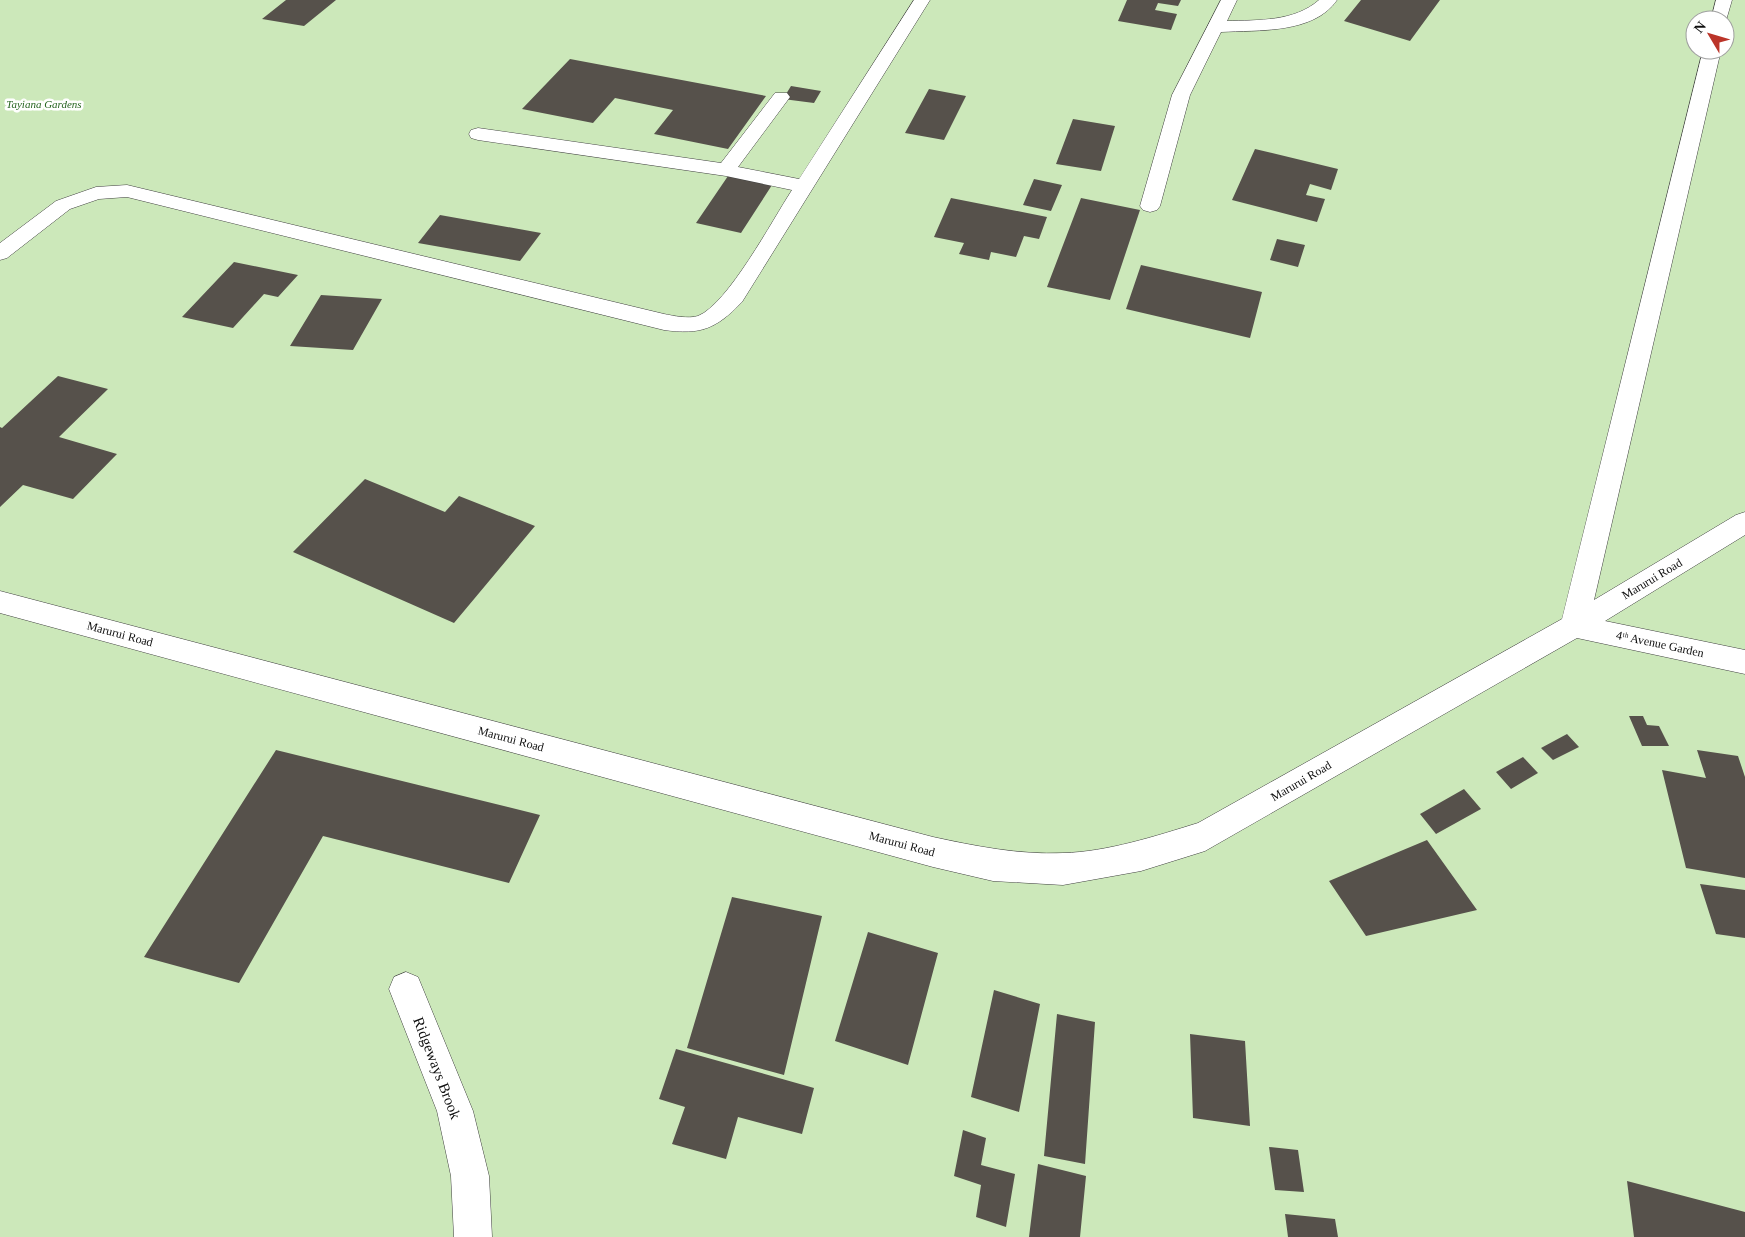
<svg xmlns="http://www.w3.org/2000/svg" width="1745" height="1237" font-family="'Times New Roman',serif">
<rect width="100%" height="100%" fill="#fffdef"/>
<!-- green -->
<path fill="#cce8ba" fill-rule="evenodd" d="M0,0H1745V1237H0ZM1695,20H1725V50H1695Z"/>
<!-- building -->
<path fill="#56514b" d="M286,0H336L304,26L262,19Z
M1127,0H1181L1178,6L1158,3L1155,10L1177,14L1171,30L1118,21Z
M1361,0H1440L1410,41L1344,21Z
M570,59L766,96L728,149L654,134L673,110L615,98L593,123L522,109Z
M791,86L821,91L814,103L783,99Z
M929,89L966,96L944,140L905,133Z
M1073,119L1115,126L1101,171L1056,164Z
M1255,149L1338,169L1331,190L1310,184L1306,195L1325,199L1317,222L1232,200Z
M728,176L772,185L741,233L696,223Z
M1034,179L1062,185L1051,211L1023,205Z
M951,198L1047,217L1039,239L1024,236L1016,257L991,252L989,260L959,254L964,243L934,237Z
M1081,198L1140,210L1110,300L1047,287Z
M440,215L541,233L520,261L418,243Z
M1277,239L1305,245L1298,267L1270,260Z
M234,262L298,275L278,297L264,294L233,328L182,317Z
M1141,265L1262,292L1250,338L1126,309Z
M321,295L382,299L353,350L290,346Z
M58,376L108,389L59,437L117,454L73,499L23,485L0,507V427L2,428Z
M365,479L445,512L459,496L535,526L454,623L293,552Z
M1629,716H1643L1647,725L1659,726L1669,746H1642Z
M1567,734L1579,747L1553,760L1541,748Z
M276,750L540,815L509,883L323,836L239,983L144,957Z
M1697,750L1738,756L1745,777V878L1686,868L1662,770L1706,778Z
M1523,757L1538,773L1511,789L1496,772Z
M1464,789L1481,809L1436,834L1420,814Z
M1427,840L1477,910L1366,936L1329,881Z
M1700,884L1745,890V938L1716,934Z
M732,897L822,916L784,1075L687,1048Z
M868,932L938,953L908,1065L835,1041Z
M994,990L1040,1004L1019,1112L971,1097Z
M1057,1014L1095,1022L1085,1164L1044,1156Z
M1190,1034L1245,1041L1250,1126L1193,1118Z
M676,1049L814,1088L802,1134L738,1117L726,1159L672,1144L685,1107L659,1099Z
M963,1130L986,1138L981,1165L1015,1174L1006,1227L976,1217L981,1185L954,1176Z
M1269,1147L1298,1150L1304,1192L1275,1190Z
M1038,1164L1086,1176L1080,1237H1029Z
M1627,1181L1745,1212V1237H1634Z
M1285,1214L1335,1219L1338,1237H1288Z"/>
<g fill="none" stroke-linecap="round" stroke-linejoin="round">
<!-- minor casing -->
<g stroke="#414141" stroke-width="1">
<path id="minor" d="M914,0H930L742,302C716,329 701,335 664,330L127,197L99,199L70,209L7,258L0,260V243L56,201L96,187L127,185L664,314C674,316 688,319 698,316C728,304 773,219 792,190L726,176L478,140L471,138L469,134L471,130L478,128L721,163L775,93H787L790,97L738,167L799,179Z
M1221,0H1237L1227,21C1258,20 1294,22 1319,0H1337C1314,34 1258,30 1221,32L1190,95L1160,206L1157,210L1150,212L1143,210L1140,206L1172,95Z
M1716,0H1732L1725,24V20H1711Z
M1703,50H1721L1594,600L1736,515L1745,512V535L1605,621L1745,650V674L1577,638L1205,851L1141,871L1063,885L993,881L933,867L0,613V591L933,837C975,846 1019,855 1063,853C1107,852 1156,836 1198,823L1562,619Z
M406,972L418,977L473,1111L489,1176L492,1237H454L451,1176L437,1111L389,989L394,977Z"/>
</g>
<!-- minor -->
<use href="#minor" fill="#fff" fill-rule="evenodd"/>
</g>
<g text-anchor="middle" stroke-width="5" stroke-linejoin="round" paint-order="stroke">
<!-- far-park labels -->
<g font-size="11" font-style="italic" fill="#266420" stroke="#fff">
<text x="44" y="108">Tayiana Gardens</text>
</g>
<!-- street labels -->
<g font-size="12" fill="#0e0e0e" stroke="#fff">
<text transform="translate(1652 579) rotate(-31)" y="4">Marurui Road</text>
<text transform="translate(120 634) rotate(15)" y="4">Marurui Road</text>
<text transform="translate(1660 644) rotate(12)" y="4">4ᵗʰ Avenue Garden</text>
<text transform="translate(511 739) rotate(15)" y="4">Marurui Road</text>
<text transform="translate(1301 781) rotate(-30)" y="4">Marurui Road</text>
<text transform="translate(902 844) rotate(15)" y="4">Marurui Road</text>
</g>
<!-- near-street labels -->
<g font-size="15" fill="#0e0e0e" stroke="#fff">
<text transform="translate(437 1068) rotate(69)" y="5">Ridgeways Brook</text>
</g>
</g>
<!-- north arrow -->
<g transform="translate(1710 35) rotate(308)"><circle r="24" fill="#ffffff" stroke="#9f9f9f"/>
<path d="M0-4L9 19L0 12L-9 19Z" fill="#bb3429"/>
<text y="-8" font-size="14" font-weight="bold" text-anchor="middle" fill="#0e0e0e">N</text>
</g>
</svg>
